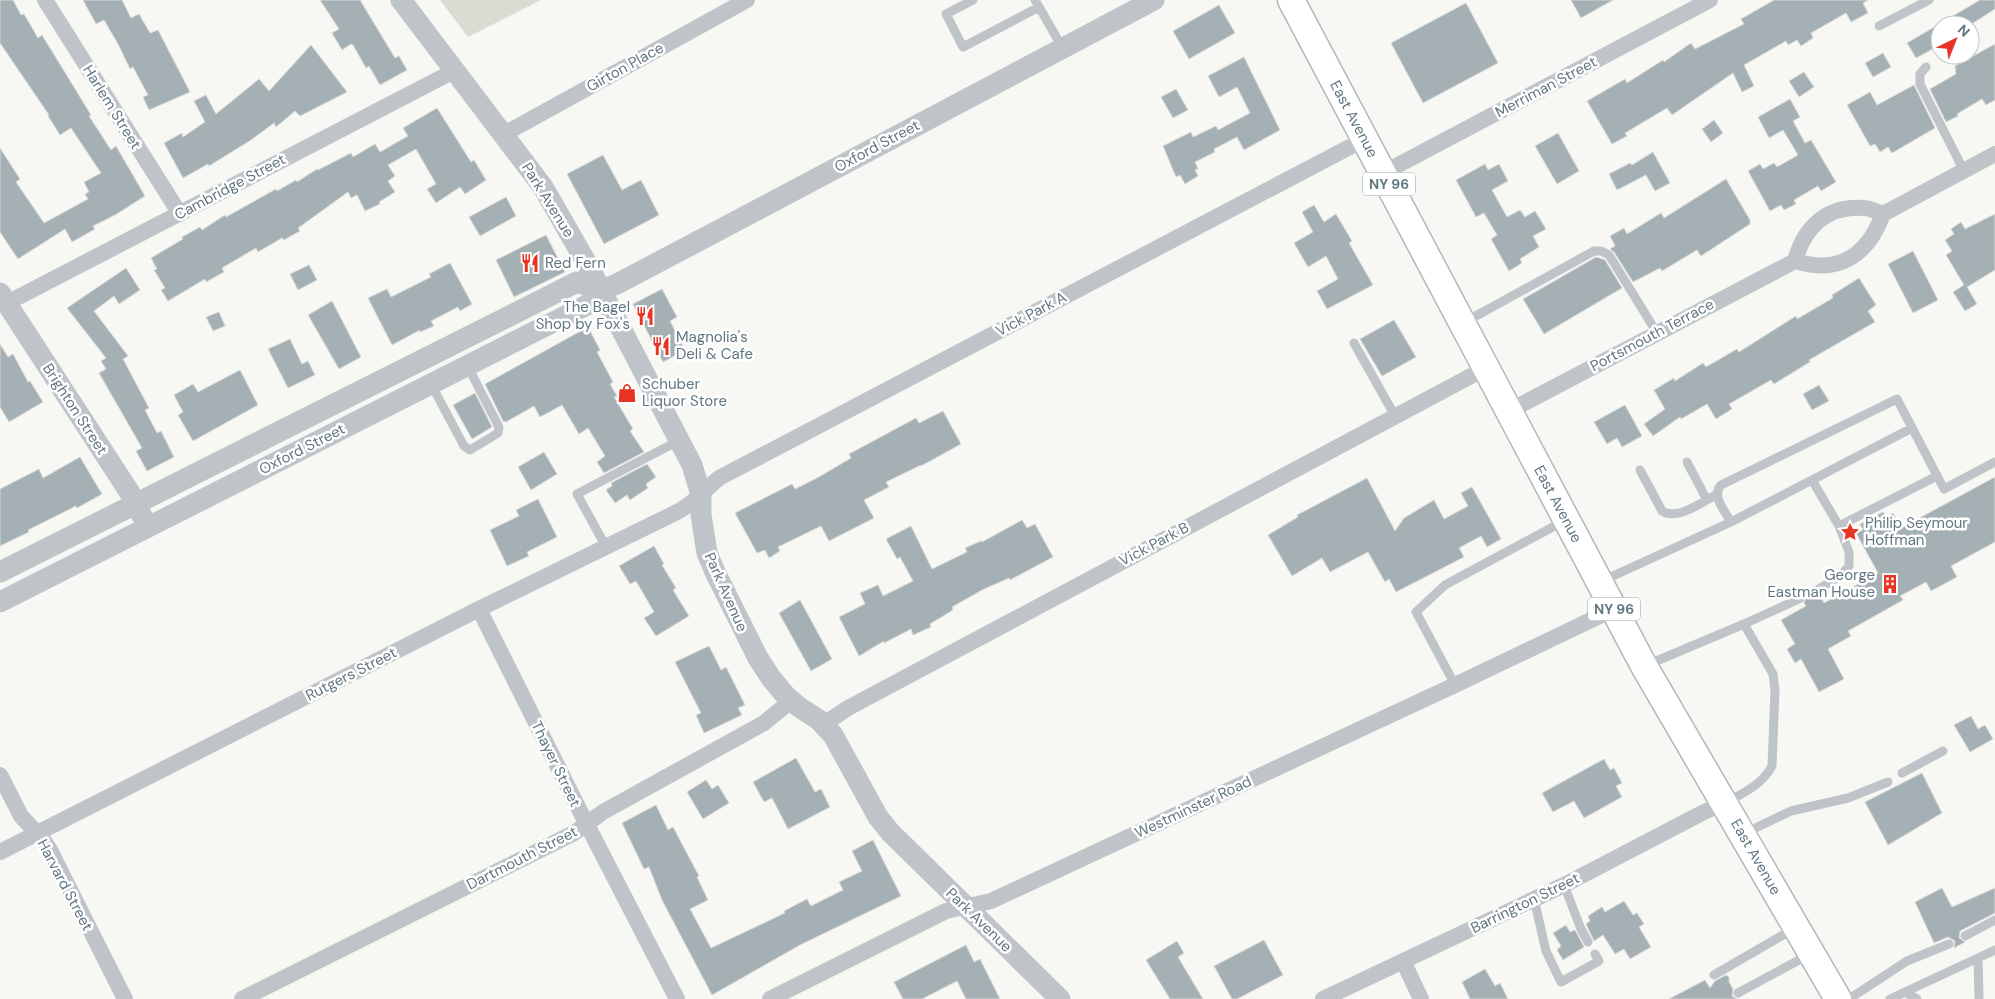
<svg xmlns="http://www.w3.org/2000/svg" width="1995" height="999" font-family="'DM Sans',sans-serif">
<rect width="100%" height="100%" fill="#f7f7f4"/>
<!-- green -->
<path fill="#d8dcd3" d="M440,0H541L468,37Z"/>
<!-- building -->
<path fill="#a4b0b4" stroke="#d9d9d7" d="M0,0H13L21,15L24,14L38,38L42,35L91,115L89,116L111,150L116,146L145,196L115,215L93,226L95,229L72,242L65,229L18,259L0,232V148L20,179L16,182L44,223L88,199L85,194L89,192L84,182L101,173L71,128L60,135L48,116L49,115L0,43Z
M83,0H122L131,18L139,14L150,33L158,30L190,92L149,110L143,97L148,95L133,67L130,69L118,44L104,20L96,24Z
M320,0H360L395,58L399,56L407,70L380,85L369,66L366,68L353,45L351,44L342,50L332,33L339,29Z
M1571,0H1613L1581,18Z
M1774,0H1868L1863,3L1868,13L1851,22L1846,13L1811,33L1813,38L1801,46L1797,40L1788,45L1786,41L1744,65L1754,86L1742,92L1733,73L1672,115L1667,108L1625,133L1627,136L1612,144L1587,101L1625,79L1627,83L1663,60L1664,62L1691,43L1695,49L1744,24L1741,19Z
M1980,0H1995V9L1970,25H1940V45L1916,58L1907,43Z
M1466,3L1498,63L1423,103L1391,43Z
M1219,5L1235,33L1189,59L1173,31Z
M1995,44V100L1986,105L1982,99L1957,114L1958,116L1946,122L1930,89L1956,74L1955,66Z
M311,45L347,92L300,116L295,111L276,127L274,123L251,140L209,166L208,164L183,178L164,143L182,133L183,137L205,122L194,101L206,95L216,114L259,79L269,91Z
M1883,53L1891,67L1873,77L1865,63Z
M1244,57L1280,130L1244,150L1237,137L1214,149L1215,152L1195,162L1198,169L1195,170L1198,176L1185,184L1180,175L1176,177L1163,146L1191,132L1193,137L1216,126L1218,130L1250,113L1237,87L1219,97L1208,76Z
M1804,72L1814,87L1799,97L1789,81Z
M1914,85L1935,128L1892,153L1888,147L1880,152L1875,144L1870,146L1847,105L1870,92L1877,105Z
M1176,89L1188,110L1173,118L1161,97Z
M1790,99L1800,117L1793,121L1805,143L1811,140L1836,182L1821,191L1818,186L1794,200L1796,204L1784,210L1781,205L1770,211L1748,171L1760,164L1763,169L1774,163L1777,167L1798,155L1783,130L1769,138L1758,117Z
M437,108L471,162L474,160L486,180L465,194L460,187L436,203L427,189L436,184L416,149L388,165L395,176L388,181L395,192L379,202L380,204L365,211L357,195L351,198L348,192L298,228L300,231L284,240L282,238L258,252L256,248L222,268L224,272L206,282L205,279L168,301L161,290L165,288L154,270L157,269L151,258L183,239L182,237L200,227L202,230L225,215L226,217L276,189L277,191L296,180L297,182L317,169L318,170L351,153L353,157L375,144L380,152L408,136L403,128Z
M1714,120L1723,133L1711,142L1702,129Z
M1558,133L1579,171L1557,184L1535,146Z
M1653,152L1670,183L1655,191L1646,175L1617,190L1609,174L1630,163L1632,165Z
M603,155L622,190L641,180L659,215L604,244L567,174Z
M1485,164L1488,170L1499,164L1508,181L1492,190L1507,217L1520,210L1525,217L1535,211L1546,229L1533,236L1539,247L1520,259L1522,263L1509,271L1491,239L1497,235L1484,213L1476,217L1456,180Z
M1726,179L1750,220V224L1701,256L1697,250L1662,271L1660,268L1633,282L1614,252L1610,249L1615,246L1610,236L1624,228L1627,234L1661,213L1664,218Z
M506,197L516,216L480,236L469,217Z
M1314,205L1324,222L1336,214L1352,241L1349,243L1373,285L1327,309L1317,291L1338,279L1326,256L1308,267L1294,243L1313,232L1302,212Z
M1995,214V270L1967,287L1977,304L1965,311L1953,292L1964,285L1946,255L1952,251L1945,240L1954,234L1951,229L1961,222L1965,229Z
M546,235L565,272L514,297L496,260Z
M1913,251L1938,300L1913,313L1888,264Z
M1596,257L1605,260L1622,288L1544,334L1523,299Z
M450,263L472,304L460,311L458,307L431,321L434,326L420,332V330L392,345L368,298L387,289L391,297L431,277L429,274Z
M309,265L317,280L298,290L290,274Z
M126,268L140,290L119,304L114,296L94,311L128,356L123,359L149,408L145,410L157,433L161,431L174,457L147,471L136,451L142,448L99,373L106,369L101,361L106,358L67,308Z
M1859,278L1876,305L1868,311L1875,322L1809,360L1810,362L1774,384L1771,380L1729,404L1732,409L1716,419L1707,404L1681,419L1680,417L1653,436L1644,424L1665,409L1654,390L1674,378L1675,381L1703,363L1706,367L1737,349L1739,352L1796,316L1797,319L1833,298L1832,295Z
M662,289L677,317L670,321L685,350L663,362L633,304Z
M332,301L361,357L339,369L308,315Z
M219,312L225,326L213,331L206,317Z
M1394,320L1416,357L1382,376L1360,339Z
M588,327L600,350L597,352L613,382L610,384L617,396L614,397L633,429L630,431L644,452L604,473L597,462L605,456L588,428L579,434L562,405L540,417L534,406L506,422L503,421L485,384Z
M290,339L302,364L308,361L315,375L288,388L268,349Z
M0,344L8,357L13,354L28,382L30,381L43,402L9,422L0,407Z
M240,370L258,405L193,441L178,415L183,412L174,395L193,384L198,392Z
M1819,385L1829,401L1812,410L1803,394Z
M475,393L492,427L472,439L453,405Z
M1625,405L1642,436L1622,447L1617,438L1607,444L1594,422Z
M943,411L961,444L921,466V465L886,482L889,487L864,500L874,518L829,541L821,526L778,547L780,551L769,558L765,550L757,553L735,513L792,484L795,489L819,477L851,458L849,454L916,418L919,423Z
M544,452L557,474L531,490L518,467Z
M80,457L102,494L77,508L76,506L28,530L29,532L0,546V489L39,469L43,478Z
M647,464L656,477L646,484L648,488L630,500L627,495L615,503L606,490L612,486L611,483Z
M1995,477V542L1951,566L1957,577L1931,591L1926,582L1900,596L1903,600L1848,631L1851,636L1828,649L1844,679L1819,692L1801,659L1795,663L1787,649L1795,644L1781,620L1806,606L1804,603L1807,596L1803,592L1811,588L1812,594L1817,596L1820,595L1824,603L1878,573L1856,533L1863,530L1860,524L1883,512L1886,517L1893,513L1901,528Z
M1367,478L1395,531L1404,518L1434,500L1444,519L1468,506L1461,493L1472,487L1501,539L1487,547L1481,536L1459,548L1464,557L1396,592L1389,579L1385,582L1368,552L1330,572L1322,558L1292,576L1268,535L1298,517L1297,515Z
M538,499L557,537L527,552L529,556L507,566L490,530L519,516L516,510Z
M1022,520L1027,528L1035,524L1053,557L1010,580L1009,578L982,590L952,607L953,610L930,624L931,627L913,635L911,629L884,643V641L859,656L839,617L865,604L860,593L878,585L883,596L913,581L900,557L897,559L886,539L911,526L932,569L967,552L965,548L981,541L982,542Z
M654,546L664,564L662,565L676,588L673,590L689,616L656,636L644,618L654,612L636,581L630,584L619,566Z
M800,600L832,659L811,671L779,613Z
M709,646L721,670L726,667L745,705L738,708L742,715L704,733L696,715L701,713L675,662Z
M1971,716L1978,729L1985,725L1993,739L1970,752L1954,725Z
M796,758L815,792L821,789L830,807L788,829L772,798L764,802L753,782Z
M1604,759L1610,770L1614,768L1622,783L1616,786L1622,797L1584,818L1574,801L1553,812L1542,793Z
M1922,773L1942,813L1888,845L1865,802Z
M706,780L712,789L718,785L729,803L703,819L687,792Z
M656,805L668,830L673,827L699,876L697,877L708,900L690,909L711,948L785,913L784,911L807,899L811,906L843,890L839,882L862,871L852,851L873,840L901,896L800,945L712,995L662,900L649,867L644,869L622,823Z
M1942,888L1952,907L1995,888V913L1960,931L1959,938L1965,942L1954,948L1955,941L1948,937L1934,943L1915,902Z
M1624,901L1633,915L1637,913L1644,924L1639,927L1651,947L1630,959L1624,949L1615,954L1603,935L1594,941L1586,924L1590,921L1588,916L1602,907L1605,912Z
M1566,925L1570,932L1575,930L1584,947L1563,960L1557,950L1561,946L1553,933Z
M1264,940L1283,975L1237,999H1232L1214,966Z
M1177,941L1184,953L1178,957L1203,999H1170L1146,960Z
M966,945L974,962L980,959L1000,999H966L957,981L922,999H903L894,982Z
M1485,969L1495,986L1500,983L1508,999H1470L1462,982Z
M1726,975L1729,977V982L1733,989L1732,996L1737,999H1669L1705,980L1710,988L1715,981Z"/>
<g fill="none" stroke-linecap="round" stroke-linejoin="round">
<!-- primary casing -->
<g stroke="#b1b8bb" stroke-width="29">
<path id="primary" d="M1291,0L1644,666L1838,999"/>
</g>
<!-- service -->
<path stroke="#bec4c7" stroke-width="9" d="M973,0L946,14L963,47L1039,7
M1035,0L1062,47
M1879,26L1929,0
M1926,67L1920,74V84L1964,171
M1465,322L1594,251H1601L1609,255L1657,333
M1354,343L1395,416
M431,384L464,446L470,450L498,433L499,427L467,365
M1687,462L1707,500
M1640,470L1662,511C1677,521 1702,502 1716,495
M1937,476L1839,526L1812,480L1731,522C1725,511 1711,496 1721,485L1897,399L1944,489L1995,462
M1812,480L1912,428
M606,547L577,494L680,440
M1602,581L1731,522
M1817,590L1840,576L1849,566V552L1839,526
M1744,624L1801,598
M1647,665L1744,624L1773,674L1775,690L1772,766C1762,785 1743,793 1725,803
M1455,685L1416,612L1445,585L1564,521
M1902,773L1943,751
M1743,834L1791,811L1848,798L1888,782
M1564,885L1581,929L1588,942
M1534,899L1546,951L1561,982L1599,961L1595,954
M1965,936L1995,920
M1978,958L1979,999
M1714,975L1795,928
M1905,992L1917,999
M1738,993L1810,954
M1849,999L1907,961L1949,944
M1890,999L1995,950"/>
<!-- minor -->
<path stroke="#bec4c7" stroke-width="16" d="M45,0L180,214
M504,134L747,0
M1383,173L1710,0
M1883,214L1995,154
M7,303L454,71
M1509,411L1795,261C1839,275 1868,255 1883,214C1877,212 1870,208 1864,208C1827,205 1804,227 1795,261
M479,609L580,811L677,999
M824,724L848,708L1486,368
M0,775L21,816L44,841L50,850L125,999
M0,852L479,609L679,511L690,504L719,478L1365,139
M1403,961L1421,999
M242,999L574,833L603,812L764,723L792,700
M770,999L946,911L991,901L1455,685L1614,609
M1323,999L1564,885L1704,812L1725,803"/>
<!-- tertiary -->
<path stroke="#bec4c7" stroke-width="21" d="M401,0L543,187L590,269L692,465L701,495V515L707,553L715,572L758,658L771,678L786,696L799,707L819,720L833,735L878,817L890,832L1060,999
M0,293L130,493L142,516
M0,572L577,282L601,290
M0,602L589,304L601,290L617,284L1154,0"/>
<!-- primary -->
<use href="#primary" stroke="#fff" stroke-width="26"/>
</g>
<!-- icons -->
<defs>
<g id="restaurant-bare" transform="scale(1.5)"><path d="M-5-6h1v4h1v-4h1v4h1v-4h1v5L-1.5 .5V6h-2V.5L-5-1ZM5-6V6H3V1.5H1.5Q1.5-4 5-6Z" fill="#e83424" stroke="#fff" stroke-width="2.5" paint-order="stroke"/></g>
<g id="shop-bare" transform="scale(1.5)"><path d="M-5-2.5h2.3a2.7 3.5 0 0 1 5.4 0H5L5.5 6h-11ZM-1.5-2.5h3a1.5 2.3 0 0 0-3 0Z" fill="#e83424" stroke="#fff" stroke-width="2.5" paint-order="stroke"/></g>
<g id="sight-bare" transform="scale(1.5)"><path d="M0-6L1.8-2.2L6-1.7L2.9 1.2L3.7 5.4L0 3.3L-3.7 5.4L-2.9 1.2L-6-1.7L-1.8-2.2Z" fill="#e83424" stroke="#fff" stroke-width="2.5" paint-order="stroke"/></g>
<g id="building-bare" transform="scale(1.5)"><path d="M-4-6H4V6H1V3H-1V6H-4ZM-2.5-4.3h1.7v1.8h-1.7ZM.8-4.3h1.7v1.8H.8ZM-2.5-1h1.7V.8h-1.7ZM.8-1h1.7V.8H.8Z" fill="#e83424" stroke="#fff" stroke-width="2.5" paint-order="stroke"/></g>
</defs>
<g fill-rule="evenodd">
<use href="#restaurant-bare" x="530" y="263"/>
<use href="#restaurant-bare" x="645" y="316"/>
<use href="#restaurant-bare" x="661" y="346"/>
<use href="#shop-bare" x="627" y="393"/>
<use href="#sight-bare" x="1850" y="532"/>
<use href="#building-bare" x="1890" y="584"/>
</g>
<g text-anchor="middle" stroke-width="5" stroke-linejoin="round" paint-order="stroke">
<!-- shield labels -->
<g fill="#fff" stroke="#90a0a6" stroke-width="1">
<rect x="1363" y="172.5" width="52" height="23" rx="4"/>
<rect x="1588" y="597.5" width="52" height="23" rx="4"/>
</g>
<g font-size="14" font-weight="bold" fill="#617780">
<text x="1389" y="189">NY 96</text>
<text x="1614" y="614">NY 96</text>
</g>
<!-- street labels -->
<g font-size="15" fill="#617780" stroke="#fff">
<text transform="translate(625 67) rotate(-29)" y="5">Girton Place</text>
<text transform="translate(1546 87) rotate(-28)" y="5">Merriman Street</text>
<text transform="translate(112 107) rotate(58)" y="5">Harlem Street</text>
<text transform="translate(1354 119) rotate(62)" y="5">East Avenue</text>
<text transform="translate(877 146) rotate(-28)" y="5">Oxford Street</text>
<text transform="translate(230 187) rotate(-28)" y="5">Cambridge Street</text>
<text transform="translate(548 200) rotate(58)" y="5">Park Avenue</text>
<text transform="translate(1031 314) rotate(-28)" y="5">Vick Park A</text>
<text transform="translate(1652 335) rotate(-28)" y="5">Portsmouth Terrace</text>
<text transform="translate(75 409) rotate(57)" y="5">Brighton Street</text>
<text transform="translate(302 449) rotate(-27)" y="5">Oxford Street</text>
<text transform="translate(1558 504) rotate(62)" y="5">East Avenue</text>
<text transform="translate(1154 544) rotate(-28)" y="5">Vick Park B</text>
<text transform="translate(726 592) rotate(66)" y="5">Park Avenue</text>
<text transform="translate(351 674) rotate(-27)" y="5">Rutgers Street</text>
<text transform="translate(556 764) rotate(64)" y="5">Thayer Street</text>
<text transform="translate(1193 807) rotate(-25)" y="5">Westminster Road</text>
<text transform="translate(1756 857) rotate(60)" y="5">East Avenue</text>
<text transform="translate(522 858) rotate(-27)" y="5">Dartmouth Street</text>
<text transform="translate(65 885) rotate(62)" y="5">Harvard Street</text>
<text transform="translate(1525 903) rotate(-26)" y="5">Barrington Street</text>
<text transform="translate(979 920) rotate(44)" y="5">Park Avenue</text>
</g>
<!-- poi labels -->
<g font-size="15" fill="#617780" stroke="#fff" text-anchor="start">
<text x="545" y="268">Red Fern</text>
<text x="630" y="312" text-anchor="end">The Bagel<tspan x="630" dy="17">Shop by Fox's</tspan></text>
<text x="676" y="342">Magnolia's<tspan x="676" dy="17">Deli &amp; Cafe</tspan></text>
<text x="642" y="389">Schuber<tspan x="642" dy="17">Liquor Store</tspan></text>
<text x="1865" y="528">Philip Seymour<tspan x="1865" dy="17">Hoffman</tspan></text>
<text x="1875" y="580" text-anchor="end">George<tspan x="1875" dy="17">Eastman House</tspan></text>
</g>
</g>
<!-- north arrow -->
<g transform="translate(1955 40) rotate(43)"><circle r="24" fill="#ffffff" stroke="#c0c9cc"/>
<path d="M0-4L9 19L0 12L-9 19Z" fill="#e83424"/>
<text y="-8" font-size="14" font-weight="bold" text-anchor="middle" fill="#617780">N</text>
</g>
</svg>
